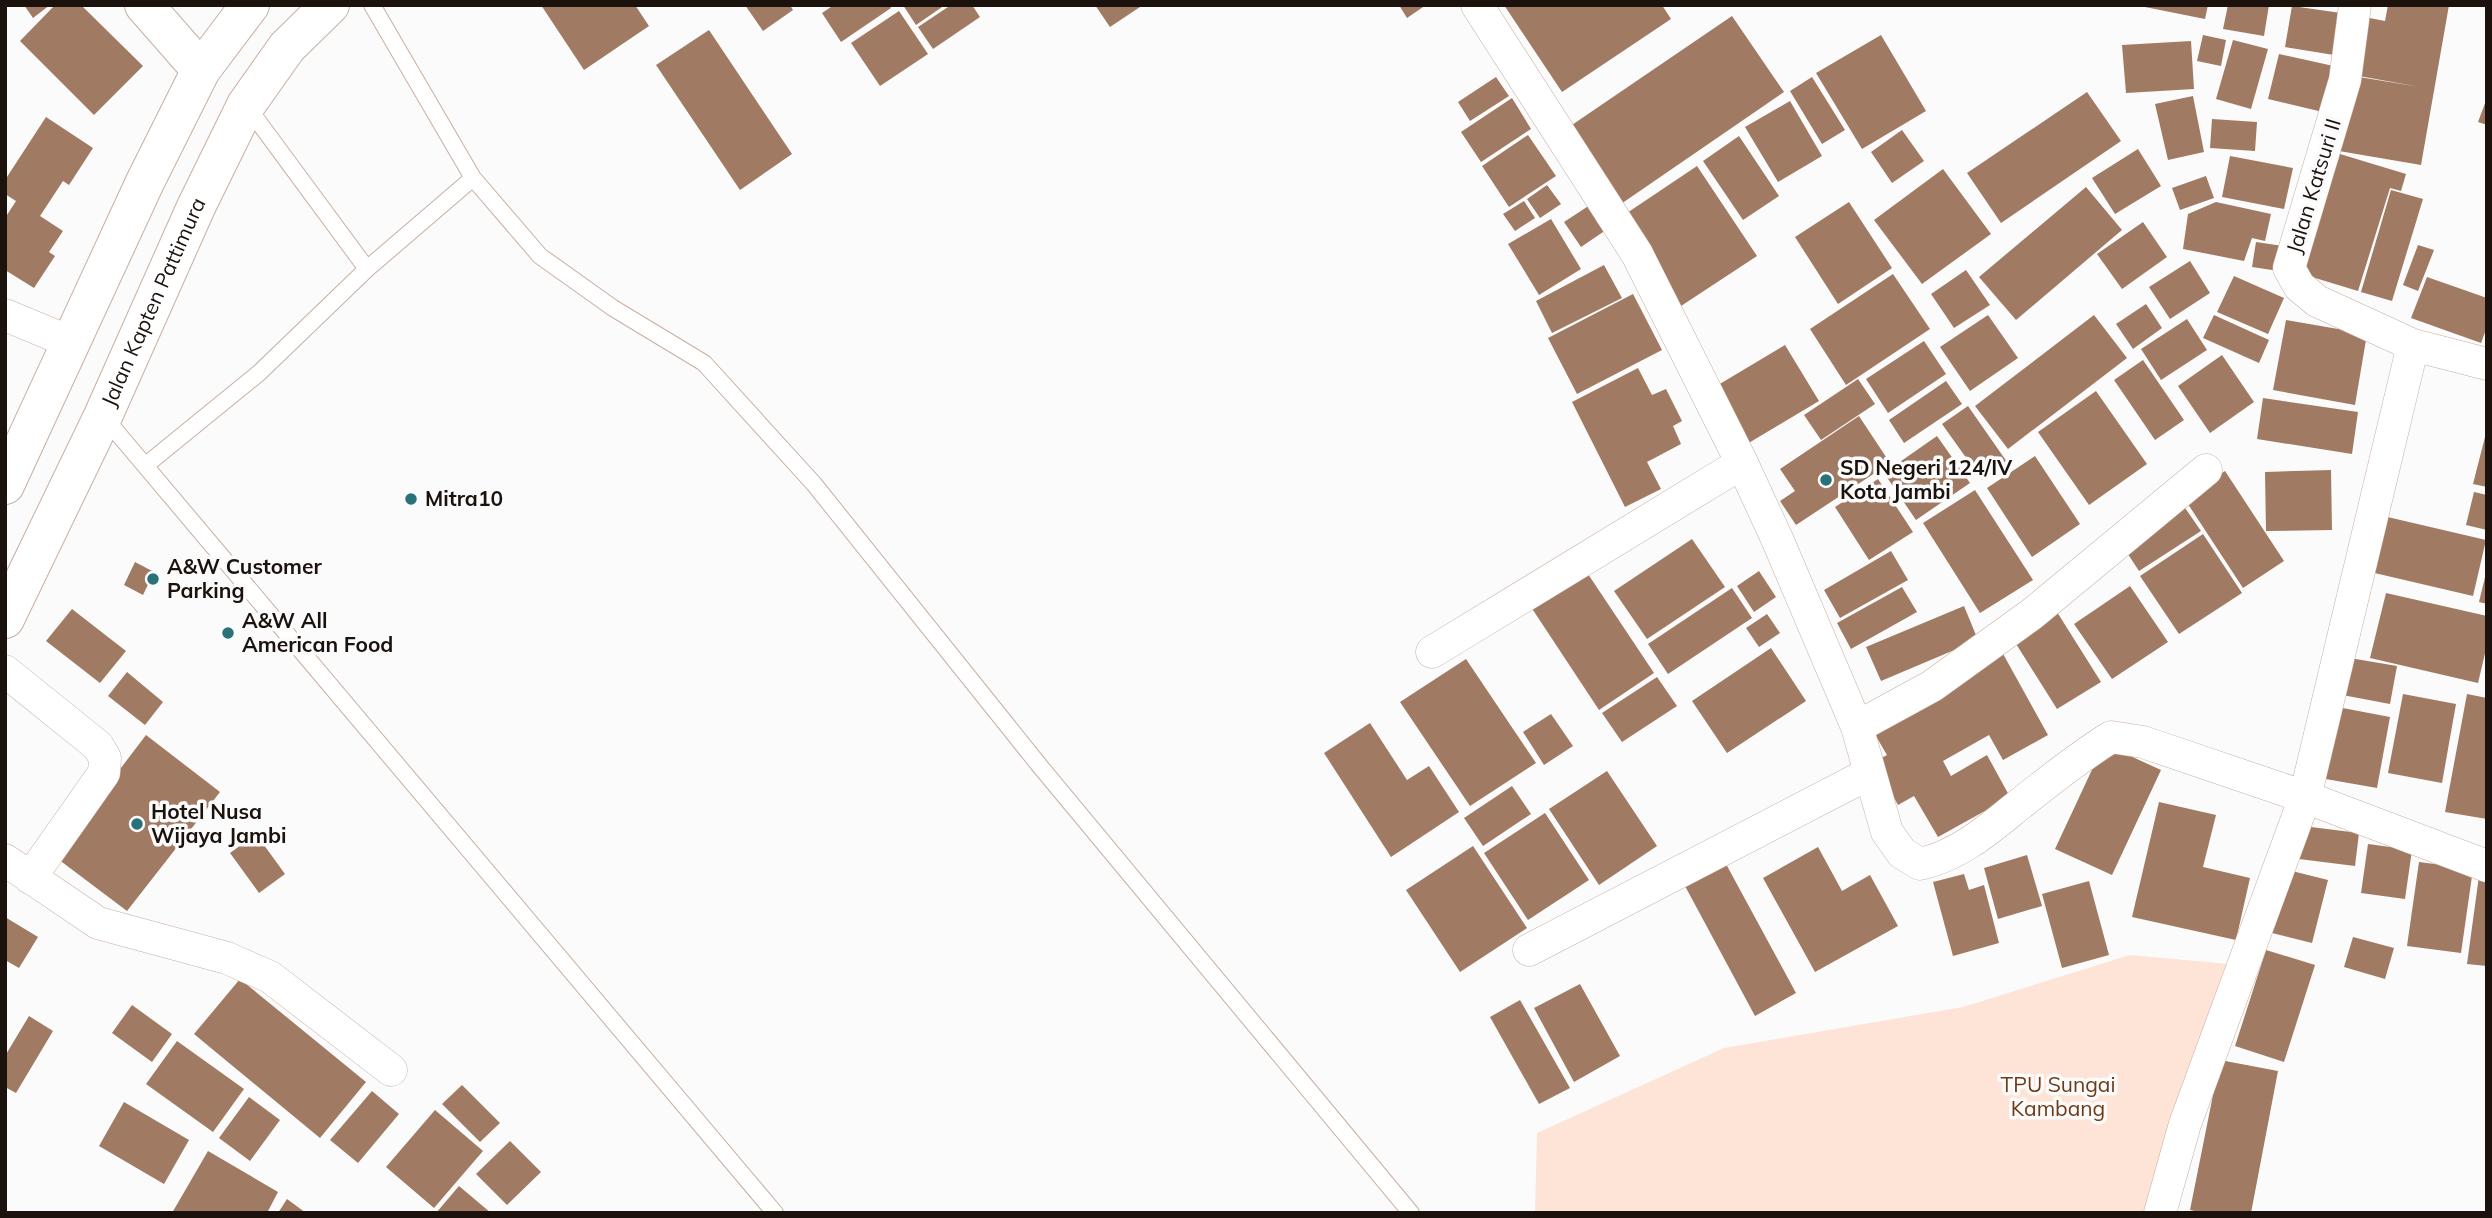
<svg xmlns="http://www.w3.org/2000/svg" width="2492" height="1218" font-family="Mulish,sans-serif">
<rect width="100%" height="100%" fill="#fbfbfb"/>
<!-- green -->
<path fill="#fde4d6" d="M2130,955L2229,964L2150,1192L2146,1213H1535L1537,1133L1724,1048L1963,1007Z"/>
<!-- building -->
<path fill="#a07a62" d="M24,5H50L33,18Z
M55,5H81L143,66L94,115L20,41Z
M541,5H635L649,26L584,70Z
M745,5H790L793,10L763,31Z
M834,5H889L891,8L841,42L822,13Z
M903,5H945L916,25Z
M951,5H972L980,17L933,49L918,27Z
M1095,5H1139L1140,7L1110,27Z
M1399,5H1426L1407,18Z
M1504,5H1662L1671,19L1562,92Z
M2135,5H2208L2205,19Z
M2228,5H2269L2264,36L2223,29Z
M2388,5H2449L2421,165L2339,151L2353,76L2420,87L2348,74L2359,16L2385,21Z
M2292,6L2341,13L2334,55L2285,47Z
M899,11L928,54L880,86L851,43Z
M1732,16L1784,92L1618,206L1566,129Z
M709,30L792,154L740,190L656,65Z
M1881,35L1926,111L1862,149L1816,73Z
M2203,35L2226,40L2221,66L2197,61Z
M2233,40L2268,49L2251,109L2216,99Z
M2191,41L2194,89L2126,93L2122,45Z
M2279,54L2338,67L2327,113L2268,99Z
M1496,77L1509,96L1470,121L1458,102Z
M1812,77L1845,130L1822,144L1790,91Z
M2087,92L2121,141L2001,223L1967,173Z
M2193,96L2204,152L2168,160L2155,104Z
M1512,98L1531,129L1481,162L1461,132Z
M2487,98V125L2478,122Z
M1790,101L1822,156L1778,182L1745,127Z
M46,117L93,148L69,185L63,181L40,216L63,231L49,252L55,256L34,288L5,270V218L16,201L5,194V180Z
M2212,119L2257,122L2255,151L2210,148Z
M1902,130L1924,161L1892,183L1871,152Z
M1528,135L1556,176L1509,207L1482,166Z
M1739,136L1779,196L1743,220L1703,161Z
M2138,149L2161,186L2115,214L2092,178Z
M2340,154L2406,174L2401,191L2390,188L2358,291L2302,274Z
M2230,156L2293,168L2284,209L2222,197Z
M1697,166L1757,256L1681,306L1621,217Z
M1943,169L1991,234L1922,284L1874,220Z
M2206,176L2214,198L2180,210L2172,188Z
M1547,185L1561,204L1540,218L1527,199Z
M2086,187L2122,230L2016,320L1979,277Z
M2391,190L2423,199L2392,301L2361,292Z
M1524,201L1535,218L1515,231L1503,214Z
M1849,202L1892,268L1838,304L1795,237Z
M2216,202L2271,214L2265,241L2252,238L2244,261L2183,249L2188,214Z
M1593,203L1609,228L1581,247L1564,222Z
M1551,219L1581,269L1539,295L1508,244Z
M2143,222L2167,257L2122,289L2097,254Z
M2256,242L2283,246L2279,271L2252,267Z
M2418,245L2434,250L2418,291L2403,285Z
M2190,261L2210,293L2170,319L2149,287Z
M1604,265L1622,298L1552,333L1536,301Z
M1966,270L1990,305L1954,328L1931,294Z
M1893,274L1930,329L1846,385L1810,329Z
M2234,276L2284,298L2268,334L2217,312Z
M2427,277L2487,298V327L2481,343L2411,318Z
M1633,294L1662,350L1577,394L1548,338Z
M2146,304L2162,328L2133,349L2116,324Z
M1988,315L2018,358L1970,391L1940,347Z
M2094,315L2127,358L2008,449L1975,406Z
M2214,315L2269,340L2259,363L2203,338Z
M2187,319L2207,350L2161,380L2141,349Z
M2286,320L2367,334L2355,405L2273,390Z
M1924,341L1946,374L1888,413L1866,379Z
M1785,345L1819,401L1742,447L1708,391Z
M2222,355L2254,402L2210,433L2178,386Z
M2143,360L2184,420L2155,440L2114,380Z
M1638,368L1652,395L1666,389L1682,421L1673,426L1681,444L1647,462L1661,489L1625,507L1572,402Z
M1858,379L1875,404L1821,440L1804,415Z
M1946,381L1962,404L1904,443L1889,420Z
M2096,391L2147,464L2089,505L2038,432Z
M2263,398L2358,412L2352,454L2257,439Z
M1968,406L2007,462L1982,480L1942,424Z
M1859,416L1890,463L1796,525L1780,501L1795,491L1780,469Z
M2486,433H2487V487L2473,484Z
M1937,436L1970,483L1916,520L1884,473Z
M2035,456L2080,524L2032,557L1987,488Z
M2331,470L2332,530L2266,531L2265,472Z
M2225,471L2284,561L2243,588L2184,498Z
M1878,479L1913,532L1869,560L1835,507Z
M1975,490L2033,580L1980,613L1923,523Z
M2474,492L2487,495V530L2466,525Z
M2183,505L2201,531L2139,571L2122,545Z
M2379,515L2486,540L2473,596L2366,571Z
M2203,534L2242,593L2179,634L2140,576Z
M1692,539L1725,587L1647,639L1614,591Z
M1891,551L1908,580L1840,618L1824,590Z
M135,562L154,572L143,595L124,585Z
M1586,571L1654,673L1599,710L1531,607Z
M1759,571L1776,597L1754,612L1737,586Z
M2486,573H2487V604L2479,602Z
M2130,586L2168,642L2112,679L2074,624Z
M1902,587L1917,612L1851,649L1837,623Z
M1732,588L1752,618L1668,674L1648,644Z
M2386,593L2487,616V645L2478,683L2370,658Z
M1964,606L1978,640L1881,681L1866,647Z
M72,609L126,651L100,683L46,641Z
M2057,612L2101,682L2057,709L2013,639Z
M1767,614L1780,633L1759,647L1746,628Z
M1771,648L1806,701L1727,753L1692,701Z
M2002,652L2048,735L2003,760L1989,735L1943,761L1951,776L1987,755L2010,797L1938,837L1914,796L1898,805L1874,762L1887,755L1870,726Z
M2344,657L2397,666L2390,704L2337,694Z
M1466,659L1536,763L1470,806L1400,702Z
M127,672L163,702L145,725L108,696Z
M1657,677L1677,706L1622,742L1602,713Z
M2403,694L2456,704L2442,783L2388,773Z
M2467,694L2487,698V819L2445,812Z
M2332,706L2390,717L2377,788L2320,778Z
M1551,714L1573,746L1544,765L1523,732Z
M1370,723L1407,780L1429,766L1459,812L1391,857L1324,753Z
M146,735L220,792L127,911L54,856Z
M2104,744L2161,770L2112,875L2055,849Z
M1607,771L1657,846L1599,885L1549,809Z
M1512,786L1531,814L1483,846L1464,818Z
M2159,802L2216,815L2203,867L2250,878L2236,940L2132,917Z
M1545,813L1589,880L1528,920L1484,853Z
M2303,826L2359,833L2355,866L2299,859Z
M256,834L285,874L259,893L230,853Z
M2368,844L2412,850L2405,899L2361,893Z
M1473,846L1527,928L1460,972L1406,890Z
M1818,847L1842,891L1870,875L1898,926L1815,972L1763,878Z
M2027,855L2042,906L1998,919L1984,868Z
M2419,862L2473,869L2461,953L2407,946Z
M1726,864L1796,993L1755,1016L1685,886Z
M2288,870L2328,880L2312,943L2272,933Z
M1964,874L1969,890L1984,885L1999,943L1953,956L1933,882Z
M2479,876L2487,877V966L2467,964Z
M2089,881L2109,955L2062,968L2042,894Z
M5,917L38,937L19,968L5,960Z
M2353,937L2394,948L2385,979L2344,967Z
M2266,950L2315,965L2284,1062L2235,1046Z
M240,979L366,1082L320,1138L194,1034Z
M1580,984L1620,1056L1574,1082L1534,1008Z
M1520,1000L1570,1088L1539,1104L1490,1017Z
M132,1005L172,1034L152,1062L112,1033Z
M29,1016L53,1031L16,1093L5,1087V1056Z
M177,1041L244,1089L213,1132L146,1084Z
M2220,1060L2278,1071L2251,1213H2204L2190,1210Z
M462,1085L500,1123L480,1142L442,1104Z
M372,1091L399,1114L358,1163L330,1140Z
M249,1097L280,1120L250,1161L219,1138Z
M124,1102L189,1140L164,1184L99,1146Z
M435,1110L483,1151L434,1208L386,1167Z
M510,1141L541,1172L507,1205L476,1174Z
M208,1151L278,1192L267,1213H172Z
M459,1186L491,1213H436Z
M287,1199L306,1213H278Z"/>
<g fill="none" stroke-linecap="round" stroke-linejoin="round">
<!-- lane casing -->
<g stroke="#c8afa0" stroke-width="18">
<path id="lane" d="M372,5L473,178L540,256L613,308L704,363L814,484L1039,765L1411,1213
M246,105L367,269
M104,417L775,1213
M146,465L259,373L367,269L473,178"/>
</g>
<!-- street casing -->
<g stroke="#c8afa0" stroke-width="33">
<path id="street" d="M1477,5L1637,254L1742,463L1778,541L1857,727L1887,832L1902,853L1920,864C1960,855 1989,829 2020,804C2050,780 2079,757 2111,737L2143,742L2305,797L2487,866
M2355,5L2345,80L2289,268L2299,286L2317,301L2413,345L2487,364
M5,315L70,342
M1432,652L1742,463
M5,671L98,746L105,758L104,773L30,878
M1857,727L1932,686L2032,614L2206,470
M5,860L98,923L227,958L270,977L391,1070
M1529,950L1870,773
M2160,1213L2185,1124L2305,797L2413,345"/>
</g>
<!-- secondary casing -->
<g stroke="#c8afa0" stroke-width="40">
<path id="secondary" d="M144,5L201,70"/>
</g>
<!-- primary casing -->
<g stroke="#c8afa0" stroke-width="40">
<g id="primary">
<path d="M5,485L145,182L201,70L250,5"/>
<path id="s1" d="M5,619L103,416L196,207L246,105L287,47L330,5"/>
</g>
</g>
<!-- lane -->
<use href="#lane" stroke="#fff" stroke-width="16"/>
<!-- street -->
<use href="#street" stroke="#fff" stroke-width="32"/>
<!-- secondary -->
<use href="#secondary" stroke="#fff" stroke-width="38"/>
<!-- primary -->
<use href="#primary" stroke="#fff" stroke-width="38"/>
</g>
<!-- markers -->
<g fill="#287278" stroke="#fbfbfb" stroke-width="2.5">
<circle cx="1826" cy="480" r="7"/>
<circle cx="411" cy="499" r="7"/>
<circle cx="153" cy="579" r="7"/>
<circle cx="228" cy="633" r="7"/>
<circle cx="137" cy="824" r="7"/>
</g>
<g text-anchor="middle" stroke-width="7" stroke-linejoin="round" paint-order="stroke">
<!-- street labels -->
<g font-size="21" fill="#1b120d" stroke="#fbfbfb">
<text transform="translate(2314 186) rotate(-73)" y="7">Jalan Katsuri II</text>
<text dy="7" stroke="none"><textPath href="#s1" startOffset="350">Jalan Kapten Pattimura</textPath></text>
</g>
<!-- poi labels -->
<g font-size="21" font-weight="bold" fill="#1b120d" stroke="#fbfbfb" text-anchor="start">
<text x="1840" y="475">SD Negeri 124/IV<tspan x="1840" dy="24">Kota Jambi</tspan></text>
<text x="425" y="506">Mitra10</text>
<text x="167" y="574">A&amp;W Customer<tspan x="167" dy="24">Parking</tspan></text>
<text x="242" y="628">A&amp;W All<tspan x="242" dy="24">American Food</tspan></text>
<text x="151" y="819">Hotel Nusa<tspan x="151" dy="24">Wijaya Jambi</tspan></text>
</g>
<!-- park labels -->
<g font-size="21" fill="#6f3b15" stroke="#fbfbfb">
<text x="2058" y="1092">TPU Sungai<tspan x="2058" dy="24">Kambang</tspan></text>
</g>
</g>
<!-- border -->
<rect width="2492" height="1218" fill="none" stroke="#1b120d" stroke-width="14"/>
</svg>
